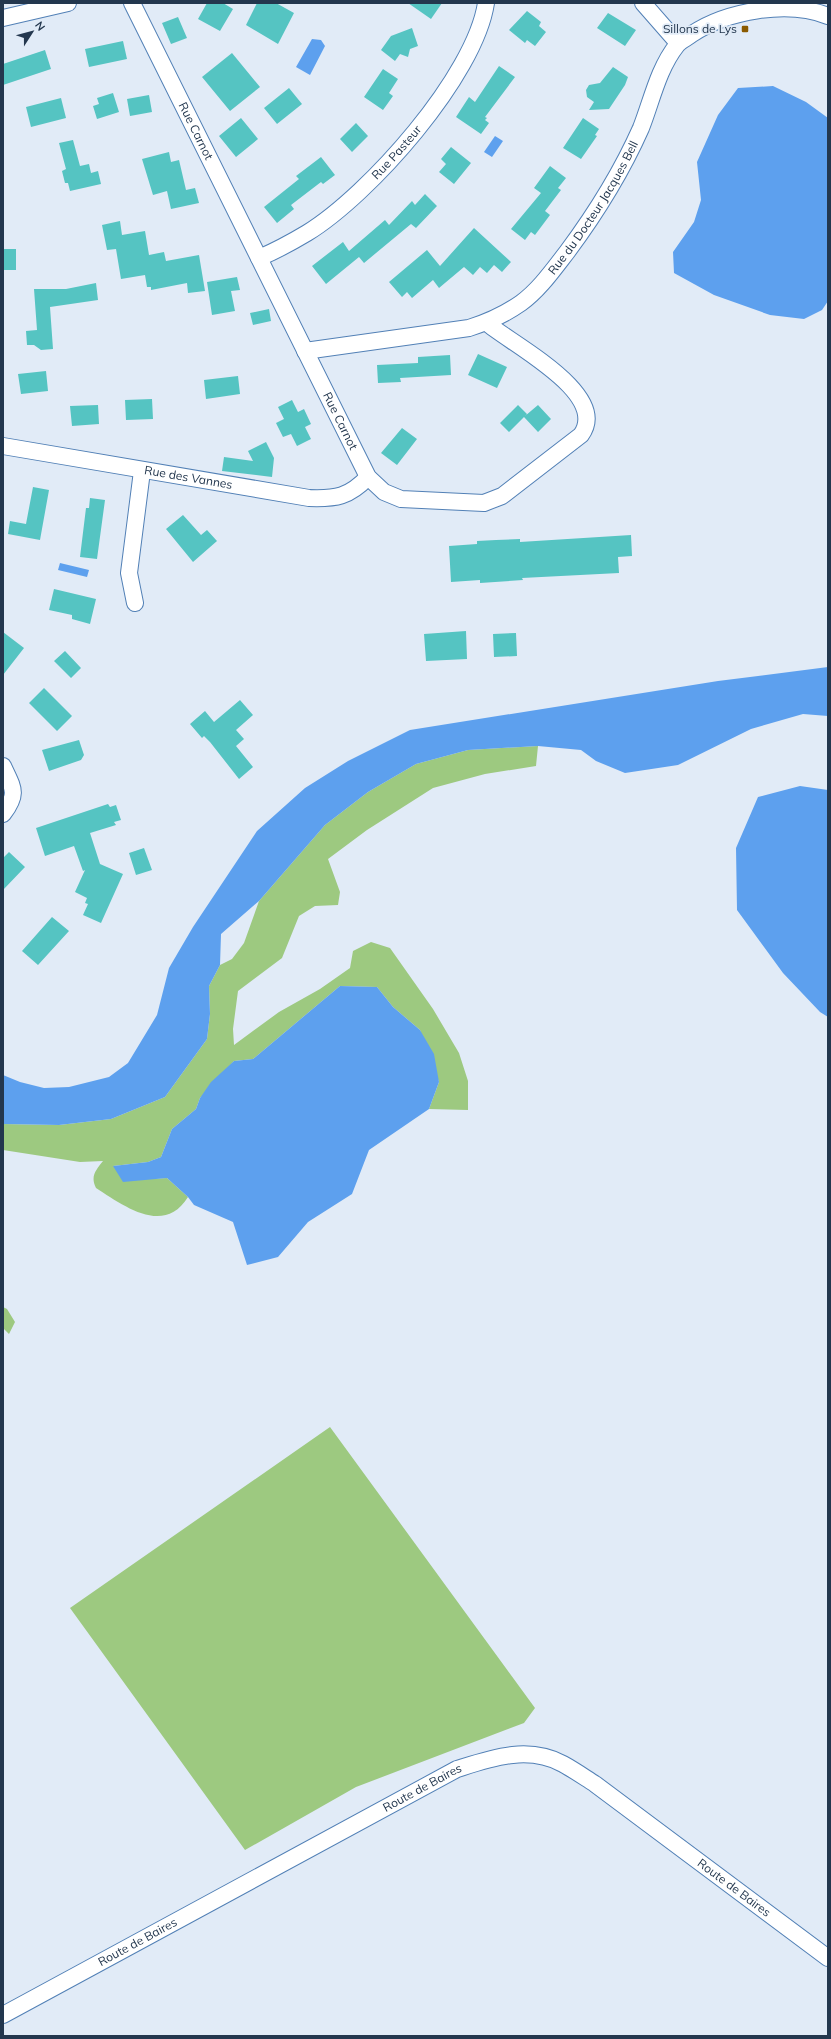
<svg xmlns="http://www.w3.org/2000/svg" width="831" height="2039" font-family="Mulish,sans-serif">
<rect width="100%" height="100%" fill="#e1ebf7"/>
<!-- green -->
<path fill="#9dc980" d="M538,746L536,766L485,774L433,788L367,830L328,859L340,892L338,905L315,906L299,916L282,958L238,991L233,1029L234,1045L279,1012L320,989L350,968L353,951L371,942L390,948L433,1009L459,1053L468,1081V1110L429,1109L439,1082L420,1030L393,1007L377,987L340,986L253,1059L234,1061L200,1098L196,1109L172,1129L161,1157L148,1162L113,1166L150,1179L167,1178L188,1197C164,1236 124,1206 96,1188C90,1176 96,1170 103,1161L80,1162L3,1150V1124L59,1125L111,1119L165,1097L207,1039L210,1014L209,986L220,965L232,959L244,943L259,901L325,825L368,792L416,764L468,750Z
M3,1307L7,1309L15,1322L9,1334L3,1328Z
M330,1427L535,1708L524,1723L356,1787L245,1850L70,1608Z"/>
<!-- water -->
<path fill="#5da0ee" d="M312,39L321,40L325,46L310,75L296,67Z
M773,86L806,102L828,118V301L822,310L804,319L770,315L714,295L674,273L673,252L694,222L701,200L697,162L718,115L738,88Z
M495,136L503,141L492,157L484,152Z
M60,563L89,570L87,577L58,570Z
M828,667V716L803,714L751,729L678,765L625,773L596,761L581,750L538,746L468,750L416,764L368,792L325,825L259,901L221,934L220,965L209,986L210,1014L207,1039L165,1097L111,1119L59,1125L3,1124V1075L20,1082L44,1088L69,1087L109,1077L128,1063L157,1015L169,968L193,927L257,831L305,788L348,761L410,730L718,681Z
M800,786L828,790V1017L820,1012L783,973L737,910L736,848L758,797Z
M340,986L377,987L393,1007L420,1030L434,1054L439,1082L429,1109L369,1150L352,1194L308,1222L278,1257L247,1265L233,1222L194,1205L188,1197L167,1178L123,1182L113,1166L148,1162L161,1157L172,1129L196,1109L200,1098L211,1082L234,1061L253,1059Z"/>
<!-- building -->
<path fill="#55c4c2" d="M207,3H223L233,9L220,31L198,19Z
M257,3H276L294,13L278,44L246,25Z
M408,3H442L431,19Z
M527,11L541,22L539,26L546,32L535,46L527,40L525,43L509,30Z
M608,13L636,30L625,46L597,28Z
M178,17L187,38L171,44L162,23Z
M412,28L418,46L410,49L408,57L400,54L395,61L381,50L391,36Z
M123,41L127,59L89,67L85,49Z
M45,50L51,69L3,85V64Z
M232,53L260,87L230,111L202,77Z
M499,66L515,77L485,117L487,118L485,120L489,123L481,134L456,117L469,97L475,102Z
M613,67L628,77L625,85L609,109L589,110L594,102L587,97L586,90L589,85L600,83Z
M383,69L398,79L389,93L393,96L383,110L364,97Z
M289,88L302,104L277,124L264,108Z
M113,93L119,112L97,119L93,106L99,104L97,98Z
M149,95L152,112L130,116L127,99Z
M61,98L66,118L31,127L26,107Z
M241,118L258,139L236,157L219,136Z
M583,118L599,129L595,135L597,136L581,159L563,148Z
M356,123L368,136L352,152L340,139Z
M73,140L80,166L89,164L91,173L98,171L101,184L70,191L68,183H65L62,171L66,169L59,143Z
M451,147L471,163L454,184L439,172L446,164L441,159Z
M169,152L171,162L179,160L186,190L195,188L199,203L171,209L167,191L153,195L142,159Z
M321,157L335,175L323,184L321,182L291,205L294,209L277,223L264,207L299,179L296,176Z
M550,166L566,178L558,188L561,190L545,211L550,215L535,235L531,232L525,240L511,229L541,193L534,188Z
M425,194L437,206L416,228L411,224L364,263L359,257L326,284L312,266L343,242L349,251L385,220L389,225L412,201L415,205Z
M120,221L122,235L145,231L149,255L164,252L166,261L199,255L205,291L188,293L187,283L151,290V287H147L145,275L121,279L116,249L107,250L102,225Z
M474,228L511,262L502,272L494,265L487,273L480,267L473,275L464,267L439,288L433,280L412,298L407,292L402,297L389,282L427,250L440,266Z
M4,249H16V270H3Z
M237,277L240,290L231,291L235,311L212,315L207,282Z
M96,283L98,300L50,307L53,349L41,350L34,345H27L26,331L37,330L34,289H66Z
M269,309L271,321L253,325L250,313Z
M478,354L507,367L497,388L468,375Z
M450,355L451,375L400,378L401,382L378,383L377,365L418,363V357Z
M46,371L48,391L21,394L18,374Z
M238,376L240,394L206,399L204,380Z
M152,399L153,419L126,420L125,400Z
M292,400L298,412L304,409L311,424L305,427L311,439L297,446L291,434L283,437L276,423L284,419L278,407Z
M98,405L99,424L72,426L70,406Z
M518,405L527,414L525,416L538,405L551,419L538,432L524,417L509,432L500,423Z
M402,428L417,439L397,465L381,453Z
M266,442L274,458L272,477L222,471L224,457L253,461L248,451Z
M33,487L49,490L40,540L8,534L10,521L26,524Z
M90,498L105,500L97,559L80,557L86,508H89Z
M183,515L201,535L207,530L217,541L193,562L166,529Z
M631,535L632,556L618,557L619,573L522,578L523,580L480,583V580L451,582L449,546L477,544V541L496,540L520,539V542Z
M54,589L96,599L90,624L72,619V615L49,610Z
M466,631L467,659L426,661L424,634Z
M3,632L24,648L3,675Z
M516,633L517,656L494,657L493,634Z
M65,651L81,668L71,678L54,661Z
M44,688L72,716L57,731L29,703Z
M240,700L253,715L236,730L244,739L236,746L253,767L239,779L210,742L204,736L202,738L190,724L205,711L214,722Z
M79,740L84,755L81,760L49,771L42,750Z
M108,804L110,807L116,805L121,820L114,822L116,825L90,833L100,864L123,874L101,923L83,915L88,904L85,903L87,898L75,892L85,870L83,871L74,846L45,856L36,828Z
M144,848L152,870L136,875L129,853Z
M9,852L25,867L3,890V858Z
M52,917L69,931L38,965L22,951Z"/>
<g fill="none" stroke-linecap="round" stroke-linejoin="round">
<defs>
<g id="minor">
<path id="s1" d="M132,3L368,477L384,492L401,499L484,503L502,496L581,435C611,394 511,344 487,323"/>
<path d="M643,3L678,43"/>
<path d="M3,18L68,3"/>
<path id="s2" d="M259,258C275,251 292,242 307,233C369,195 475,76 486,3"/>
<path id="s3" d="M305,351L469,328C488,322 504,315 521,303C539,290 553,270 567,252C596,213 621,173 641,128C652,100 658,69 677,45C680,41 687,38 692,34C727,11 787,0 828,16"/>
<path id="s4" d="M3,446L309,498C336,499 349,497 368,477"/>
<path d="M135,603L129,573L142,471"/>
<path d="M3,766C13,788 19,793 3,814"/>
<path id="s5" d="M3,2015L457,1769C492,1758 528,1745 563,1764C574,1770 584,1777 595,1784L828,1958"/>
</g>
</defs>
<!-- minor casing -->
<use href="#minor" stroke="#5280b6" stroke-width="18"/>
<!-- minor -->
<use href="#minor" stroke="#fff" stroke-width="16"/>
</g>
<!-- markers -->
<rect fill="#8a5a00" stroke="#e1ebf7" stroke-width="1.5" x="741" y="25" width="8" height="8" rx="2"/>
<g text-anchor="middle" stroke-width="3.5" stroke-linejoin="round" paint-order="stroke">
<!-- poi labels -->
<g font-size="12" fill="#23374e" stroke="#e1ebf7" text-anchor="end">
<text x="737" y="33">Sillons de Lys</text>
</g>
<!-- street labels -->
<g font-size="12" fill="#23374e" stroke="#e1ebf7">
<text dy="4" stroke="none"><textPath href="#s1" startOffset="143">Rue Carnot</textPath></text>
<text dy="4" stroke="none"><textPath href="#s2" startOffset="175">Rue Pasteur</textPath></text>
<text dy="4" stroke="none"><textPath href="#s3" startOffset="344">Rue du Docteur Jacques Bell</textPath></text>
<text dy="4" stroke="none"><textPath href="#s1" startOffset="467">Rue Carnot</textPath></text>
<text dy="4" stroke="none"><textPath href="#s4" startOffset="188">Rue des Vannes</textPath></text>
<text dy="4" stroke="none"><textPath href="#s5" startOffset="477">Route de Baires</textPath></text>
<text dy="4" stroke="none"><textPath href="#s5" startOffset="837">Route de Baires</textPath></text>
<text dy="4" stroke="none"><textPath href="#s5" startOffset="153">Route de Baires</textPath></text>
</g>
</g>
<!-- border -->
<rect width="831" height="2039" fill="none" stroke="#23374e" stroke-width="8"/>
<!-- north arrow -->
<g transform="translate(32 32) rotate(54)" stroke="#e1ebf7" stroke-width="3" paint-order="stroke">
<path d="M0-3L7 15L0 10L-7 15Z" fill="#23374e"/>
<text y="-6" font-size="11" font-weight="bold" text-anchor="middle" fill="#23374e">N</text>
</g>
</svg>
